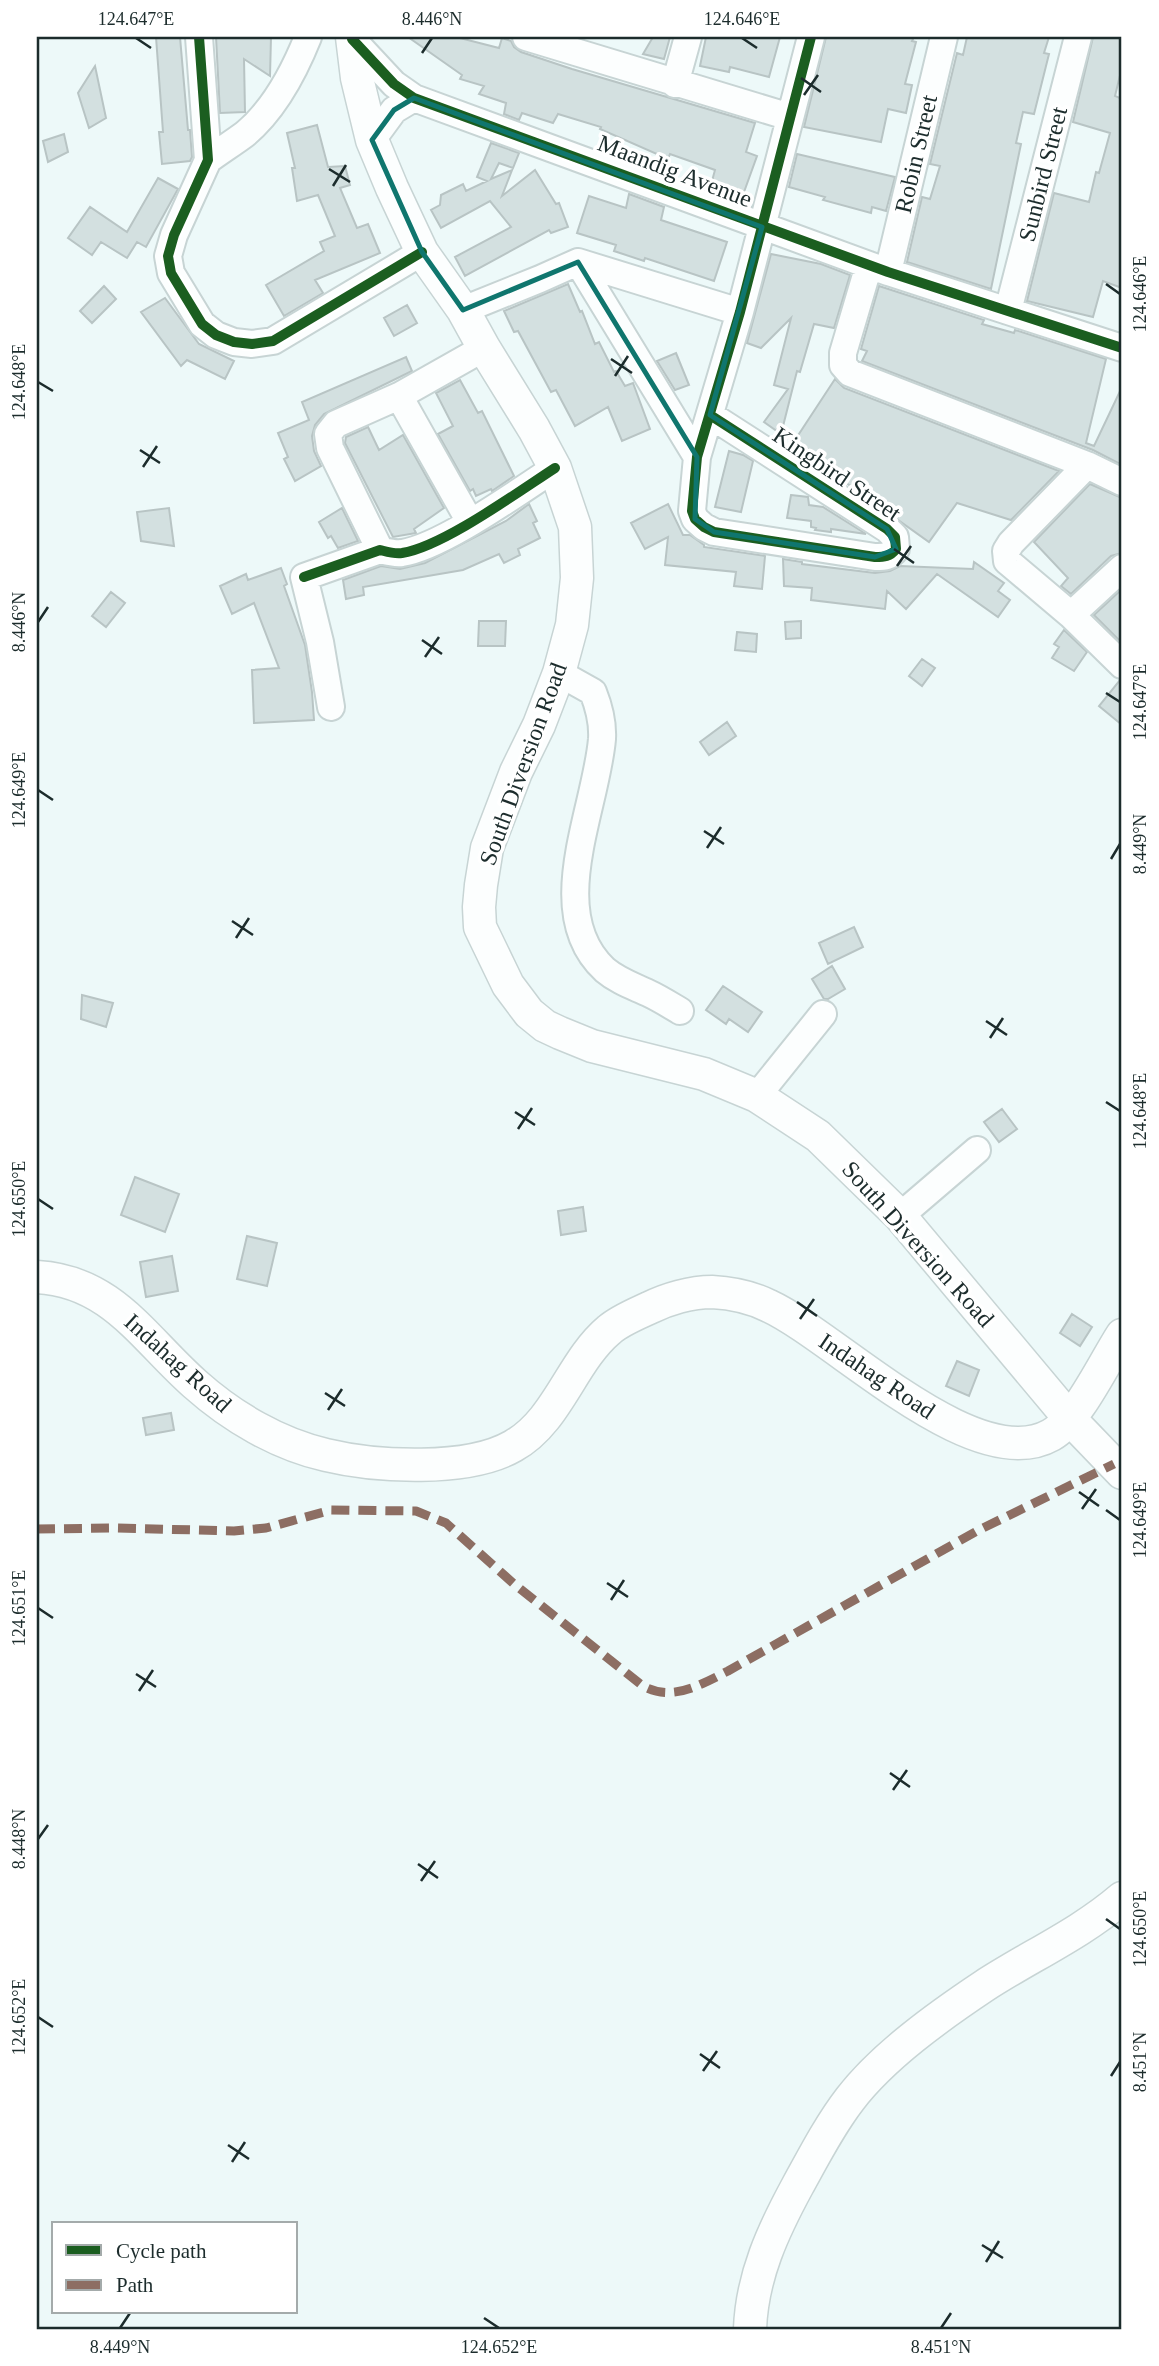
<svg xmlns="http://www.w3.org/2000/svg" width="1159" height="2366" font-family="'Times New Roman',serif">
<rect width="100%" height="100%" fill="#edf9f9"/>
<!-- building -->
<path fill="#d3e0e0" stroke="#b8c4c4" stroke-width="2" d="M156,37H180L188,130H190L192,157L190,161L162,164L159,132H163Z
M216,37H271L270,76L244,59L245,112L220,113Z
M408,37H456L499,48L502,38L511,41L514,47L521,52L572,69L755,123L746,152L757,156L744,192L712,181L715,170L670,154L668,159L600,129L601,127L558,114L553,123L522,113L519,120L504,114L506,103L479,94L484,86L460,79L462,75Z
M653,37H670L664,59L643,54Z
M706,37H780L769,77L730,67L729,72L700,66Z
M826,37H914L912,41L916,42L905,84L912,85L906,113L888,109L881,142L804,127Z
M967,37H1049L1044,53L1049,54L1034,114L1023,112L1016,143L1021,144L991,289L907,262L922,197L930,199L940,166L930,164L957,53L963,55Z
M1093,37H1122V67L1115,96L1122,99V288L1103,281L1093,317L1027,301L1054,193L1089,202L1096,172L1099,173L1110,133L1073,122Z
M95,66L106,118L89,128L78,93Z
M317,125L328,167L345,166L350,185L340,188L357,228L368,224L380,253L315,280L323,293L284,316L266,285L324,251L320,242L335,236L318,195L297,201L292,168H295L287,133Z
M64,134L68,152L48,162L43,141Z
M491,143L519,153L513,168L499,163L491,179L512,170L502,196L535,170L556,204L559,203L568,227L551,233L549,230L465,276L455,257L511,227L490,201L441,228L431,210L440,205L441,195L463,184L466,191L487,181L477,177Z
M797,154L895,177L886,211L872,207L871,213L823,200L825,197L789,187Z
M158,178L178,189L146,247L137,242L127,258L101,242L92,255L68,238L90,207L127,232Z
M629,194L664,207L661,220L727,242L714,281L645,258L644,261L614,251L616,245L577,233L589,196L626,208Z
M771,254L821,264L850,275L834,328L814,324L800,372L797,371L781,434L764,422L788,389L774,385L791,318L761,348L747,343Z
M568,284L580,312L582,311L595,344L599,342L614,372L616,371L625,386L633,383L650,429L622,441L608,407L575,426L556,390L551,392L518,331L514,332L504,311Z
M104,286L116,299L92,323L80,311Z
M879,286L984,320L982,324L1014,333L1015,330L1106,359L1086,443L1094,446L1122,387V465L1093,450L862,361L867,351L861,349Z
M165,298L199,344L234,361L225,379L187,360L181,366L141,312Z
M407,305L417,323L394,336L384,318Z
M676,353L689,385L675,390L657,361Z
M406,357L412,371L324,414L315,425L312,436L314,451L321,466L295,481L284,459L288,457L278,433L309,420L302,402Z
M835,379L844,388L1059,471L1011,520L957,503L929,542L828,470L831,465L795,440Z
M460,380L478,413L482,411L514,476L492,491L491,489L476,496L473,489L470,491L438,434L453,426L436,393Z
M368,427L379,450L403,435L444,508L414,529L416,533L393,537L345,443L346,437Z
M729,451L743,455L753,461L741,512L715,507Z
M1090,484L1122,498V553L1111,556L1071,594L1061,586L1068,578L1034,542Z
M791,495L808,497L809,505L823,507L866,534L831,529V532L815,530L816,528L811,527V521L787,518Z
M529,504L537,521L533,523L540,538L518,549L520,555L504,563L499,554L463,570L363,587L364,595L346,599L343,580L381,566L400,569L425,563L506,521Z
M668,504L683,535H690L704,545V547L765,556L762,589L734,586L736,572L665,565L668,537L645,549L631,523Z
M169,508L174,546L141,541L137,512Z
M342,508L358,541L338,548L331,536L328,538L319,522Z
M783,559L802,562V564L875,573L890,571L900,566L973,569L974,562L1004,583L998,591L1010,600L998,617L937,574L906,609L887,591L885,609L811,600L812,588L784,586Z
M281,568L287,584L284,586L305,645L312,692L314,720L254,723L252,670L279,668L254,603L232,614L220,586L246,574L248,580Z
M1122,589V643L1094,615Z
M111,592L125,603L106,627L92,616Z
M479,621H506L505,646H478Z
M801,621V638L786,639L785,622Z
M1064,630L1087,652L1074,671L1052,658L1059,647L1054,644Z
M737,632L757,634L756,652L735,650Z
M922,659L935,668L922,686L909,676Z
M1120,680H1122V725L1099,706Z
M727,722L736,736L709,755L700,742Z
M854,927L863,947L828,964L819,943Z
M832,966L845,989L828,999H824L812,979Z
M723,986L762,1012L748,1032L729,1019L726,1024L706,1010Z
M82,995L113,1003L106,1027L81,1019Z
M1002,1109L1017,1129L999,1142L984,1122Z
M135,1177L179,1194L165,1232L121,1215Z
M583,1207L586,1231L561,1235L558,1211Z
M247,1236L277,1243L267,1286L237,1279Z
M172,1256L178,1291L146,1297L140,1262Z
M1072,1314L1092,1327L1080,1346L1060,1333Z
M957,1361L979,1370L969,1396L946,1386Z
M171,1413L174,1430L146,1435L143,1418Z"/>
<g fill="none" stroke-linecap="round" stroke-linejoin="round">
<defs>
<path id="minor" d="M199,37L208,160L174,235L168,256L171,273L202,324L216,335L234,342L252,344L273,341L422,252
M526,37L790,117
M352,39L394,84L414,98L888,272L1122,348
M675,84L688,37
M372,140L394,110L414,98
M208,160C220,151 233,143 245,134C275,109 294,72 308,37
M578,262L697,457
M869,265L843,353V365L850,373L1087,465L1122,482
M888,272L944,37
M463,310L540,279L578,262L740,312
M1008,311L1078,37
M399,396L470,522
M710,415L887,529L895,537L896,549C890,557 884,557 875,557L714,532L704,527L695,519L692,511L697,457L740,312L811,37
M380,550L330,448L328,434L336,424L399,396L484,348
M1122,568L1071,615L1122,665
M1071,615L1007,561L1006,551L1011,543L1087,465
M559,673L593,692C599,707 603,722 602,739C596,810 543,913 605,970C618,981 633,986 648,993C659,998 670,1005 680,1011
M331,707L320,642L304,577L380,550C388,552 394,554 402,553C442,547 518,492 555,468
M757,1096L823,1014
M900,1216L977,1150"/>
<path id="major" d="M352,37L357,78L372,140L392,188L422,252L463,310L484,348L534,429L555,468L575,527L577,578L572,625L559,673L539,725L516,772L487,848L481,885L479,907L480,927L508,985L529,1013L545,1026L560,1033L592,1046L704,1074L757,1096L818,1136L900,1216L1070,1419L1122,1473
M37,1277C112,1281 144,1339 195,1384C232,1417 278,1444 326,1455C376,1467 468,1472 513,1446C558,1421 571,1362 609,1330C619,1321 636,1314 649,1308C667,1299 691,1292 712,1292C731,1293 751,1297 769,1306C836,1337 975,1478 1051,1435C1077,1421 1105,1361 1122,1335
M750,2329C752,2276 773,2231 798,2185C814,2156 830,2125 850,2099C883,2056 939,2016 984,1986C1030,1956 1080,1934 1122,1898"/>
</defs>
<!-- minor casing -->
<use href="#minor" stroke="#c7d4d4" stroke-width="30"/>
<!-- major casing -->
<use href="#major" stroke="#c7d4d4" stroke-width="35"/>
<!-- minor -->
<use href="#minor" stroke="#fcfefe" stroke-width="26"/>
<!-- major -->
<use href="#major" stroke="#fcfefe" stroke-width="32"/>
<!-- quiet -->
<path stroke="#8d6e63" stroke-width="9" stroke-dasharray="18 9" stroke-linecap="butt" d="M37,1529L117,1528L234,1531L266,1528L331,1510L416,1511L446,1523L514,1584L643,1686C672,1702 700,1685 728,1671L977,1531L1114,1464"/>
<defs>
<path id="cycleway" d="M199,37L208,160L174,235L168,256L171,273L202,324L216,335L234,342L252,344L273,341L422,252
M352,39L394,84L414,98L888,272L1122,348
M710,415L887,529L895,537L896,549C890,557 884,557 875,557L714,532L704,527L695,519L692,511L697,457L740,312L811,37
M304,577L380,550C388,552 394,554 402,553C442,547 518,492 555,468"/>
</defs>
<!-- cycleway casing -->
<use href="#cycleway" stroke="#fff" stroke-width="15"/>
<!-- cycleway -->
<use href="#cycleway" stroke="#1b5e20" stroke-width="10"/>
</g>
<!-- marked area -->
<path fill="none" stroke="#0f766e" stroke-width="5" stroke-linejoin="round" d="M414,98L762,227L710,415L887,529L896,549L875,557L714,532L695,519L697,457L578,262L463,310L422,252L372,140L394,110Z"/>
<!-- ticks -->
<path fill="none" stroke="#1c2c2c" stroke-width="2.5" d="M136,38L151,48M742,38L757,48M422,53L432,38M801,78L821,92M804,95L818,75M329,169L350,182M333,186L346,165M1106,284L1120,294M611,359L632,373M615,376L628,356M38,382L53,391M140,450L160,463M143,467L157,446M894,549L914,563M897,566L911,546M38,622L48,607M422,640L442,654M425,657L439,637M1106,693L1120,702M38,790L53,800M704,831L724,844M707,848L721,827M1111,859L1120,844M232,921L253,935M236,938L249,918M986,1021L1007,1035M990,1038L1003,1018M1106,1102L1120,1111M515,1112L535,1125M518,1129L532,1108M38,1199L53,1209M797,1302L817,1316M800,1319L814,1299M325,1393L345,1406M328,1410L342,1389M1079,1492L1099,1506M1082,1509L1096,1489M1106,1510L1120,1520M607,1583L628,1597M611,1600L624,1580M38,1608L53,1618M136,1674L156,1687M139,1691L153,1670M890,1773L910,1787M893,1790L907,1770M38,1839L48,1825M418,1864L438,1878M421,1881L435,1861M1106,1919L1120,1929M38,2017L53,2027M700,2054L720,2068M703,2071L717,2051M1111,2076L1120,2062M228,2145L249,2159M232,2162L245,2142M982,2245L1003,2258M986,2262L999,2241M484,2318L499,2328M120,2328L130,2313M941,2328L951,2313"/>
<g text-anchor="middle" stroke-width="7" stroke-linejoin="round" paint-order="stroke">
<!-- street labels -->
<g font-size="24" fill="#1c2c2c" stroke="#fff">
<text transform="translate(916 154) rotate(-77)" y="8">Robin Street</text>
<text transform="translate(675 171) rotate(21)" y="8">Maandig Avenue</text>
<text transform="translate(1043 174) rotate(-76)" y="8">Sunbird Street</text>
<text transform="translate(837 474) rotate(34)" y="8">Kingbird Street</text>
<text transform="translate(523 764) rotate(-70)" y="8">South Diversion Road</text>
<text transform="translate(918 1244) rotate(48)" y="8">South Diversion Road</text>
<text transform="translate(178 1363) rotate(42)" y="8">Indahag Road</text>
<text transform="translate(877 1376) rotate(34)" y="8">Indahag Road</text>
</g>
</g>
<!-- border -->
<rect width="1159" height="2366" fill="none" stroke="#ffffff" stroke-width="77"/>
<!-- legend -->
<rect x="52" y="2222" width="245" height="91" fill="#ffffff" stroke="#a4abab" stroke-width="2"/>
<rect x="66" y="2245" width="35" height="10" fill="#1b5e20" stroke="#a4abab" stroke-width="2"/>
<text x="116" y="2258" font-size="21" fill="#1c2c2c">Cycle path</text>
<rect x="66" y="2280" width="35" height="10" fill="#8d6e63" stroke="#a4abab" stroke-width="2"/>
<text x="116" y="2292" font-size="21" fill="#1c2c2c">Path</text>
<rect x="38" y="38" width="1082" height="2290" fill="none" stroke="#1c2c2c" stroke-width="2.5"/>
<g font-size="18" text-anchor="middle" fill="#1c2c2c">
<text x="136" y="25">124.647°E</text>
<text x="432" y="25">8.446°N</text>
<text x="742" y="25">124.646°E</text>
<text transform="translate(1140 294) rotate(-90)" y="6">124.646°E</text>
<text transform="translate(19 382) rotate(-90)" y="6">124.648°E</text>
<text transform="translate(19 622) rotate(-90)" y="6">8.446°N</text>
<text transform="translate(1140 702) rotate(-90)" y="6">124.647°E</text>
<text transform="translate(19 790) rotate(-90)" y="6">124.649°E</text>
<text transform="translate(1140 844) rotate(-90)" y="6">8.449°N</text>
<text transform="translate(1140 1111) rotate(-90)" y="6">124.648°E</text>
<text transform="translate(19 1199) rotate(-90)" y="6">124.650°E</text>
<text transform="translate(1140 1520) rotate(-90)" y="6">124.649°E</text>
<text transform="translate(19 1608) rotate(-90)" y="6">124.651°E</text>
<text transform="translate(19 1839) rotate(-90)" y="6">8.448°N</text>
<text transform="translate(1140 1929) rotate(-90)" y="6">124.650°E</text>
<text transform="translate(19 2017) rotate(-90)" y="6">124.652°E</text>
<text transform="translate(1140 2062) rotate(-90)" y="6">8.451°N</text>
<text x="120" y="2353">8.449°N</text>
<text x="499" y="2353">124.652°E</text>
<text x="941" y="2353">8.451°N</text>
</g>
</svg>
